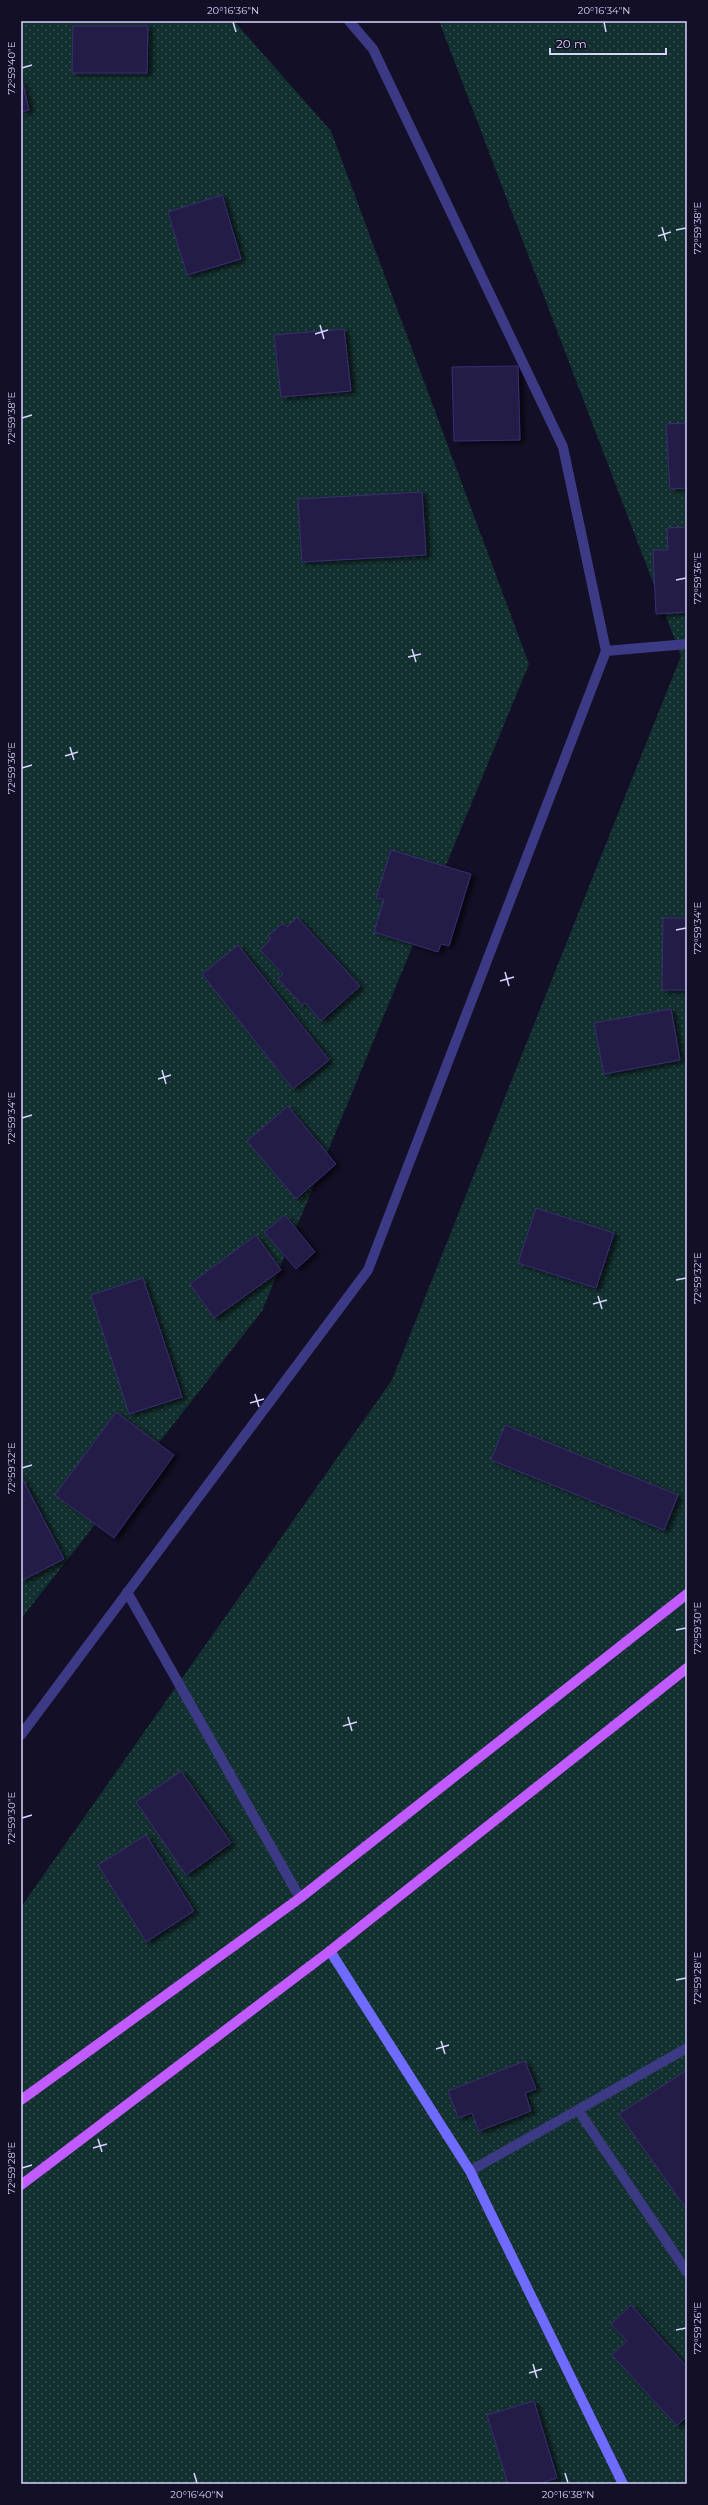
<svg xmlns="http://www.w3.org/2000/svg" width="708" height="2505" font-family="Montserrat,sans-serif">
<defs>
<pattern id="grass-dots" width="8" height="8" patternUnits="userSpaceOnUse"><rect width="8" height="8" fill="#12302f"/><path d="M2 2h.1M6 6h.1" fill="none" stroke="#344d4e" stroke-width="1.8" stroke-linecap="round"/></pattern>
<filter id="shadow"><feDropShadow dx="4.5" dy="2.5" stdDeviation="2" flood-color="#0009"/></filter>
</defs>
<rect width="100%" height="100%" fill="#130f26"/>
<!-- grass -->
<path fill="url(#grass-dots)" d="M21,21H234L331,131L529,664L262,1311L21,1619Z
M439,21H687V2484H21V1907L392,1380L681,656Z"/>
<!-- building -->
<path fill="#241b47" stroke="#3b2d73" filter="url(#shadow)" d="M73,26H148L147,73H72Z
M21,77L29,110L21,112Z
M222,195L241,259L187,275L168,212Z
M344,329L351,391L281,397L274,335Z
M518,366L520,440L454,441L452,367Z
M687,423V488L670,489L666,424Z
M422,492L426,555L302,562L298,499Z
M687,527V612L656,614L653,550H668L667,528Z
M391,850L471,874L449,946L441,944L438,952L374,932L384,900L376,898Z
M297,917L360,986L321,1021L305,1003L302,1005L278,979L283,974L260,950L271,939L268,936L283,923L287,927Z
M663,918H687V990H662Z
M238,945L329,1060L293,1089L202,974Z
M671,1009L680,1060L604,1074L594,1023Z
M288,1106L336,1164L296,1199L247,1141Z
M536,1208L614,1233L596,1288L518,1263Z
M285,1215L315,1252L296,1269L264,1232Z
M256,1235L281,1270L214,1318L190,1284Z
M143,1278L182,1397L129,1414L91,1295Z
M116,1412L174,1455L114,1538L55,1495Z
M505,1425L678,1495L664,1530L491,1460Z
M21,1476L64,1559L21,1581Z
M181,1771L231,1843L186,1875L136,1802Z
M146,1835L194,1911L146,1942L98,1865Z
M525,2061L536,2089L525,2093L531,2111L479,2131L472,2113L458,2118L448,2091Z
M687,2070V2210L619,2114Z
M631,2305L687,2367V2416L677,2426L612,2355L627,2341L611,2324Z
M534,2401L557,2478L538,2484H508L487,2415Z"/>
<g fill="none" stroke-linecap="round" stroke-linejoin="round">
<!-- street -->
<path stroke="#3d3a85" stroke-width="10" d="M606,651L687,644
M127,1592L300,1898
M21,1735L368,1270L606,651L563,447L373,49L349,21
M578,2110L687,2272
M470,2171L687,2048"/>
<!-- secondary -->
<path stroke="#6f6bff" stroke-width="10" d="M330,1951L470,2171L623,2484"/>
<!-- primary -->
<path stroke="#c25bff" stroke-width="10" d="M21,2100L300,1898L687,1594
M21,2185L330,1951L687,1668"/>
</g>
<!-- ticks -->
<path fill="none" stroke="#d9d4ff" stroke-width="1.5" d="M233,22L236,32M604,22L606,32M22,68L32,65M662,227L666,241M676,230L686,228M658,236L671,232M320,325L324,339M315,334L328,330M22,418L32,415M676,580L686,578M412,649L416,662M408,657L421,654M70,747L74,760M65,756L78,752M22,768L32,765M676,930L686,928M505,972L509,986M500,981L514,977M162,1070L166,1084M158,1079L171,1075M22,1118L32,1115M676,1280L686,1278M598,1296L602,1309M593,1304L607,1300M255,1394L259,1407M250,1403L264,1399M22,1468L32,1465M676,1630L686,1628M348,1717L352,1731M343,1726L357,1722M22,1818L32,1815M676,1980L686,1978M441,2041L445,2054M436,2049L449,2045M98,2139L102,2152M93,2148L107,2144M22,2168L32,2165M676,2330L686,2328M533,2364L537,2378M529,2373L542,2369M194,2473L197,2483M565,2473L568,2483"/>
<!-- border -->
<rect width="708" height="2505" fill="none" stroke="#130f26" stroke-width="44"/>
<!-- scale -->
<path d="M550 48v6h116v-6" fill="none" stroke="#d9d4ff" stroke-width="2"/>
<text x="556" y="48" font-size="12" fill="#d9d4ff" stroke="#130f26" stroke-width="3" paint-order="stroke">20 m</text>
<rect x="22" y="22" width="664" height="2461" fill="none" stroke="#d9d4ff" stroke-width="1.5"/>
<g font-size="10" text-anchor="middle" fill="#d9d4ff">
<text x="233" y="14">20°16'36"N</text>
<text x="604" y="14">20°16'34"N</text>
<text transform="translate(11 68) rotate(-90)" y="4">72°59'40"E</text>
<text transform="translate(697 228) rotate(-90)" y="4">72°59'38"E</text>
<text transform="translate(11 418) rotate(-90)" y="4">72°59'38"E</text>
<text transform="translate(697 578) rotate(-90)" y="4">72°59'36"E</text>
<text transform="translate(11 768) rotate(-90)" y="4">72°59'36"E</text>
<text transform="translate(697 928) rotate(-90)" y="4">72°59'34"E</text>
<text transform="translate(11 1118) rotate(-90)" y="4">72°59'34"E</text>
<text transform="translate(697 1278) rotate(-90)" y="4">72°59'32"E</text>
<text transform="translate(11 1468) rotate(-90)" y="4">72°59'32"E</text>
<text transform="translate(697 1628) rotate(-90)" y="4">72°59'30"E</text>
<text transform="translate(11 1818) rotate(-90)" y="4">72°59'30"E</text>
<text transform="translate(697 1978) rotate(-90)" y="4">72°59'28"E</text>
<text transform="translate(11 2168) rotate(-90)" y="4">72°59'28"E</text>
<text transform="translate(697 2328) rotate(-90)" y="4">72°59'26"E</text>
<text x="197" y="2498">20°16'40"N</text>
<text x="568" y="2498">20°16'38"N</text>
</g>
</svg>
